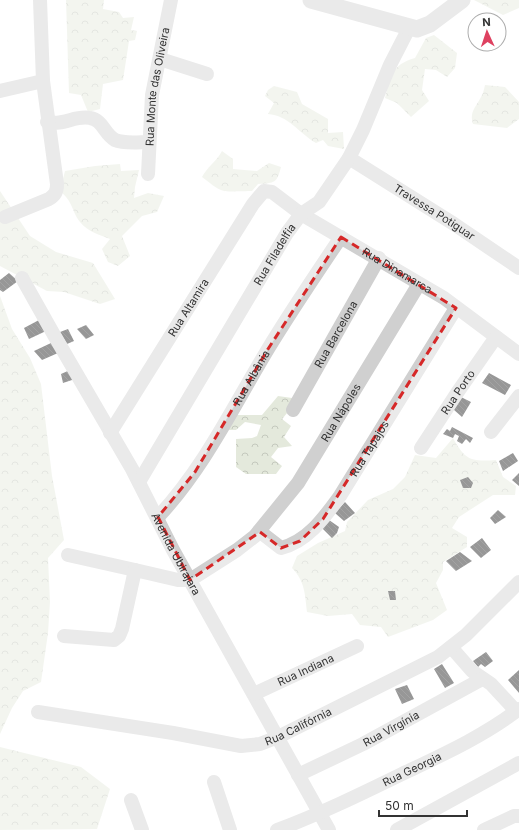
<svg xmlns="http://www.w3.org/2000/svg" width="519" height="830" font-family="Inter,sans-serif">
<defs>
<pattern id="forest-crowns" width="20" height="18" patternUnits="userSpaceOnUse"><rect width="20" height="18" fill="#e4e9dc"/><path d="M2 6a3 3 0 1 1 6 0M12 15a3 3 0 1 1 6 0" fill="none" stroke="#c4c8bd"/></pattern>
<pattern id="building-back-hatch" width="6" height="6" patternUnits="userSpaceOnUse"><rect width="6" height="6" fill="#1a1a1a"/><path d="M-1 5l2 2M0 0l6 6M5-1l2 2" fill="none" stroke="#333"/></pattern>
</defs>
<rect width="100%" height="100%" fill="#fff"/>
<!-- forest -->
<path fill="url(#forest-crowns)" d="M66,0H104L103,9L119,12L123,18L134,17L131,30L137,31L135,40L129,41L123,80L103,84L100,109L88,112L81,95L69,93Z
M474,0H519V8L503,15Z
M434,35L457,53L455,68L447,77L436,70L425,69L422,90L429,101L411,117L397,103L385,98C391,76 391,65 415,58L426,38Z
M485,85L505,87L519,102V119L507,128L473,124C469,112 476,107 481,97C483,94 484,89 485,85Z
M274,86L297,92L302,104L328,119V133L343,132L344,149L328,146L323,140L316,143C300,134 288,115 268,114L274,103L265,96L268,90Z
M222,151L233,159V169L257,171L269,163L281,167C277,183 275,183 258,184L252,191C246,191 227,192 224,191C216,189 209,182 202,177C207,167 217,161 222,151Z
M120,164L121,171L139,170L135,187L134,198L148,193L164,196L157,212L142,216L122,236L130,256L118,266L108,262L102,249L110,239C100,235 88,232 80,222C71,210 74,203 60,191L65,171L95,166Z
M0,191L30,236L56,252L93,263L115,299L100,304L64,292L47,291L0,266Z
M0,296L12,329L30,358L41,384L52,476L64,540L48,558L50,602L48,633L41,682L23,691L12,708L0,734Z
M278,396L299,399L282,419L291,426L284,437L292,446L278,448L271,457L282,466L276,474H246L236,467V439L252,438L257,436L261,425L245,422L236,430H228L235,415H262Z
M453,438C465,460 471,462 496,460L503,477L516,486L515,495H493L459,517L452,528L467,537V547L443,562V570L436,583L447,610L433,620L388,637L381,627L360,625L352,614L328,616L307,612C305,595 305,581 292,568L297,556L318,543L345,531L347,522L368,500L393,489L405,477L415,455L436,458Z
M0,747L81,767L110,789L97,829L0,830Z"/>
<!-- building -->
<path fill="url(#building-back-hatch)" d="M9,273L18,281L3,292L0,290V280Z
M39,320L46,331L29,339L24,328Z
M86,325L94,335L86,339L77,329Z
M68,329L74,341L67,344L60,332Z
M51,343L58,353L42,360L34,351Z
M70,370L75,379L63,383L61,374Z
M489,373L511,385L505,395L482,383Z
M461,397L471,402L462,417L453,409Z
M452,427L473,438L470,443L466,439L462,444L457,441L459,436L455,434L453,438L443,434L447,429L450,431Z
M513,453L518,461L503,471L499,461Z
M519,473V486L512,480Z
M468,477L473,483L471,488H463L460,480Z
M345,502L355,513L344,521L335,513Z
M498,510L506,517L495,524L490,518Z
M329,520L339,527L337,533L332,538L322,528Z
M482,538L491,550L481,558L470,547Z
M460,552L472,561L456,571L446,561Z
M388,591H395L396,600H390Z
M486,652L493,661L485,667L481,664L478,667L473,661Z
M442,664L454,683L445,688L434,669Z
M519,670V693L508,680Z
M407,685L414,699L402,704L395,689Z"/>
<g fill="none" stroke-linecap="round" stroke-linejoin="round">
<!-- minor -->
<g stroke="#d0d0d0" stroke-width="14">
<path d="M160,59L207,74"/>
<path d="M0,91L43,81"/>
<path d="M47,122C63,126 75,115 90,118C103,120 104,134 115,140C124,144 139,142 149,142"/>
<path id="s1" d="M349,158L454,224L519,268"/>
<path id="s2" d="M148,174L152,95L171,0"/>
<path d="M5,217L49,199C55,195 57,192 57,184L43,81L40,0"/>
<path id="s3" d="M22,278L54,335L132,469L173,550L329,830"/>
<path id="s4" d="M293,410L379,258"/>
<path d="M491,432L519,396"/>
<path id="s5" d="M110,433L253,204L264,191L272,192L301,214L444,298L519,354"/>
<path id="s6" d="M421,448L457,393L496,337"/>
<path id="s7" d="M139,482L287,233L301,214L319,202L349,158L363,130L390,65L409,28"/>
<path id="s8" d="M158,517C204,468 233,407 268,349C291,311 316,274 341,237"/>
<path id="s9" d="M259,531L281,548C308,541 324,518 340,496L456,308"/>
<path d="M68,555L135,570"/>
<path id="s10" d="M64,636L114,640L119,636L122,629L135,570L178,580H190L237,550L255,536L298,483L419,284"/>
<path d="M451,647L472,671L491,684L516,711"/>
<path id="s11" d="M254,694L357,646"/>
<path id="s12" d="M38,712L173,733L241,746L260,744L278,737L438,657L466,635L519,582"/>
<path id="s13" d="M298,775L363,744L482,679"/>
<path d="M214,782L230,830"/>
<path d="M131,800L142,830"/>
<path id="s14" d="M277,830C320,814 361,794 402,774C442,755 484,736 519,709"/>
<path d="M397,830L519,763"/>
<path d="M484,830L514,816H519"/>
</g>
<!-- tertiary -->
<path stroke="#d0d0d0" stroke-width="17" d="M311,0L417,29L430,24L462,0"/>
</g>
<!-- marked area -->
<path d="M0 0H519V830H0ZM341,237L456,308L323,519L300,541L281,548L260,532L190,580L158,517L195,472L268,349Z" fill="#fff" fill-opacity=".55" fill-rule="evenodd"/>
<path fill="none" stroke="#d62828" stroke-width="3" stroke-dasharray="8 5" stroke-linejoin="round" d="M341,237L456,308L323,519L300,541L281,548L260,532L190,580L158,517L195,472L268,349Z"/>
<g text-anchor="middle" stroke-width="4" stroke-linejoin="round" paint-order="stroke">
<!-- street labels -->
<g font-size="11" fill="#333" stroke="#fff">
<text dy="4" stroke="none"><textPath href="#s2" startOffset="88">Rua Monte das Oliveira</textPath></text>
<text dy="4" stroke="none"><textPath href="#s1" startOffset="101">Travessa Potiguar</textPath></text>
<text dy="4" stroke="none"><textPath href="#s7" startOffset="265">Rua Filadelfia</textPath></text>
<text dy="4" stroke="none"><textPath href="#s5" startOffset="443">Rua Dinamarca</textPath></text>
<text dy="4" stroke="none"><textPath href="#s5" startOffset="148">Rua Altamira</textPath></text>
<text dy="4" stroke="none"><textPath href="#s4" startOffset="87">Rua Barcelona</textPath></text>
<text dy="4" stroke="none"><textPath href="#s8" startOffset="168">Rua Albânia</textPath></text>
<text dy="4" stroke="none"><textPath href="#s6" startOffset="67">Rua Porto</textPath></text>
<text dy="4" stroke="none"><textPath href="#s10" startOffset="410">Rua Nápoles</textPath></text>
<text dy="4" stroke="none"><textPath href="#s9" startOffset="164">Rua Tapajos</textPath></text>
<text dy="4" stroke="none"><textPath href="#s3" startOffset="316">Avenida Ubirajara</textPath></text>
<text dy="4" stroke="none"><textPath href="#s11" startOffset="57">Rua Indiana</textPath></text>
<text dy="4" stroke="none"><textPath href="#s12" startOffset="267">Rua Califórnia</textPath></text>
<text dy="4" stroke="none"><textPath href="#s13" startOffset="104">Rua Virgínia</textPath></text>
<text dy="4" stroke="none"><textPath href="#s14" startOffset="148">Rua Georgia</textPath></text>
</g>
</g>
<!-- north arrow -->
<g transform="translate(487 32) rotate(357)"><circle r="19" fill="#ffffff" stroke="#adadad"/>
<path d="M0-3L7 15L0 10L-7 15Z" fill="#de4160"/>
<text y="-6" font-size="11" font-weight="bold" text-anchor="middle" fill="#333333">N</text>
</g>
<!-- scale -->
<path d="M379 810v6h88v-6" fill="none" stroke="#333333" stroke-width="2"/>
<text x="385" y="810" font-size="12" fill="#333333" stroke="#ffffff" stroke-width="3" paint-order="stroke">50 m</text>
</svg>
